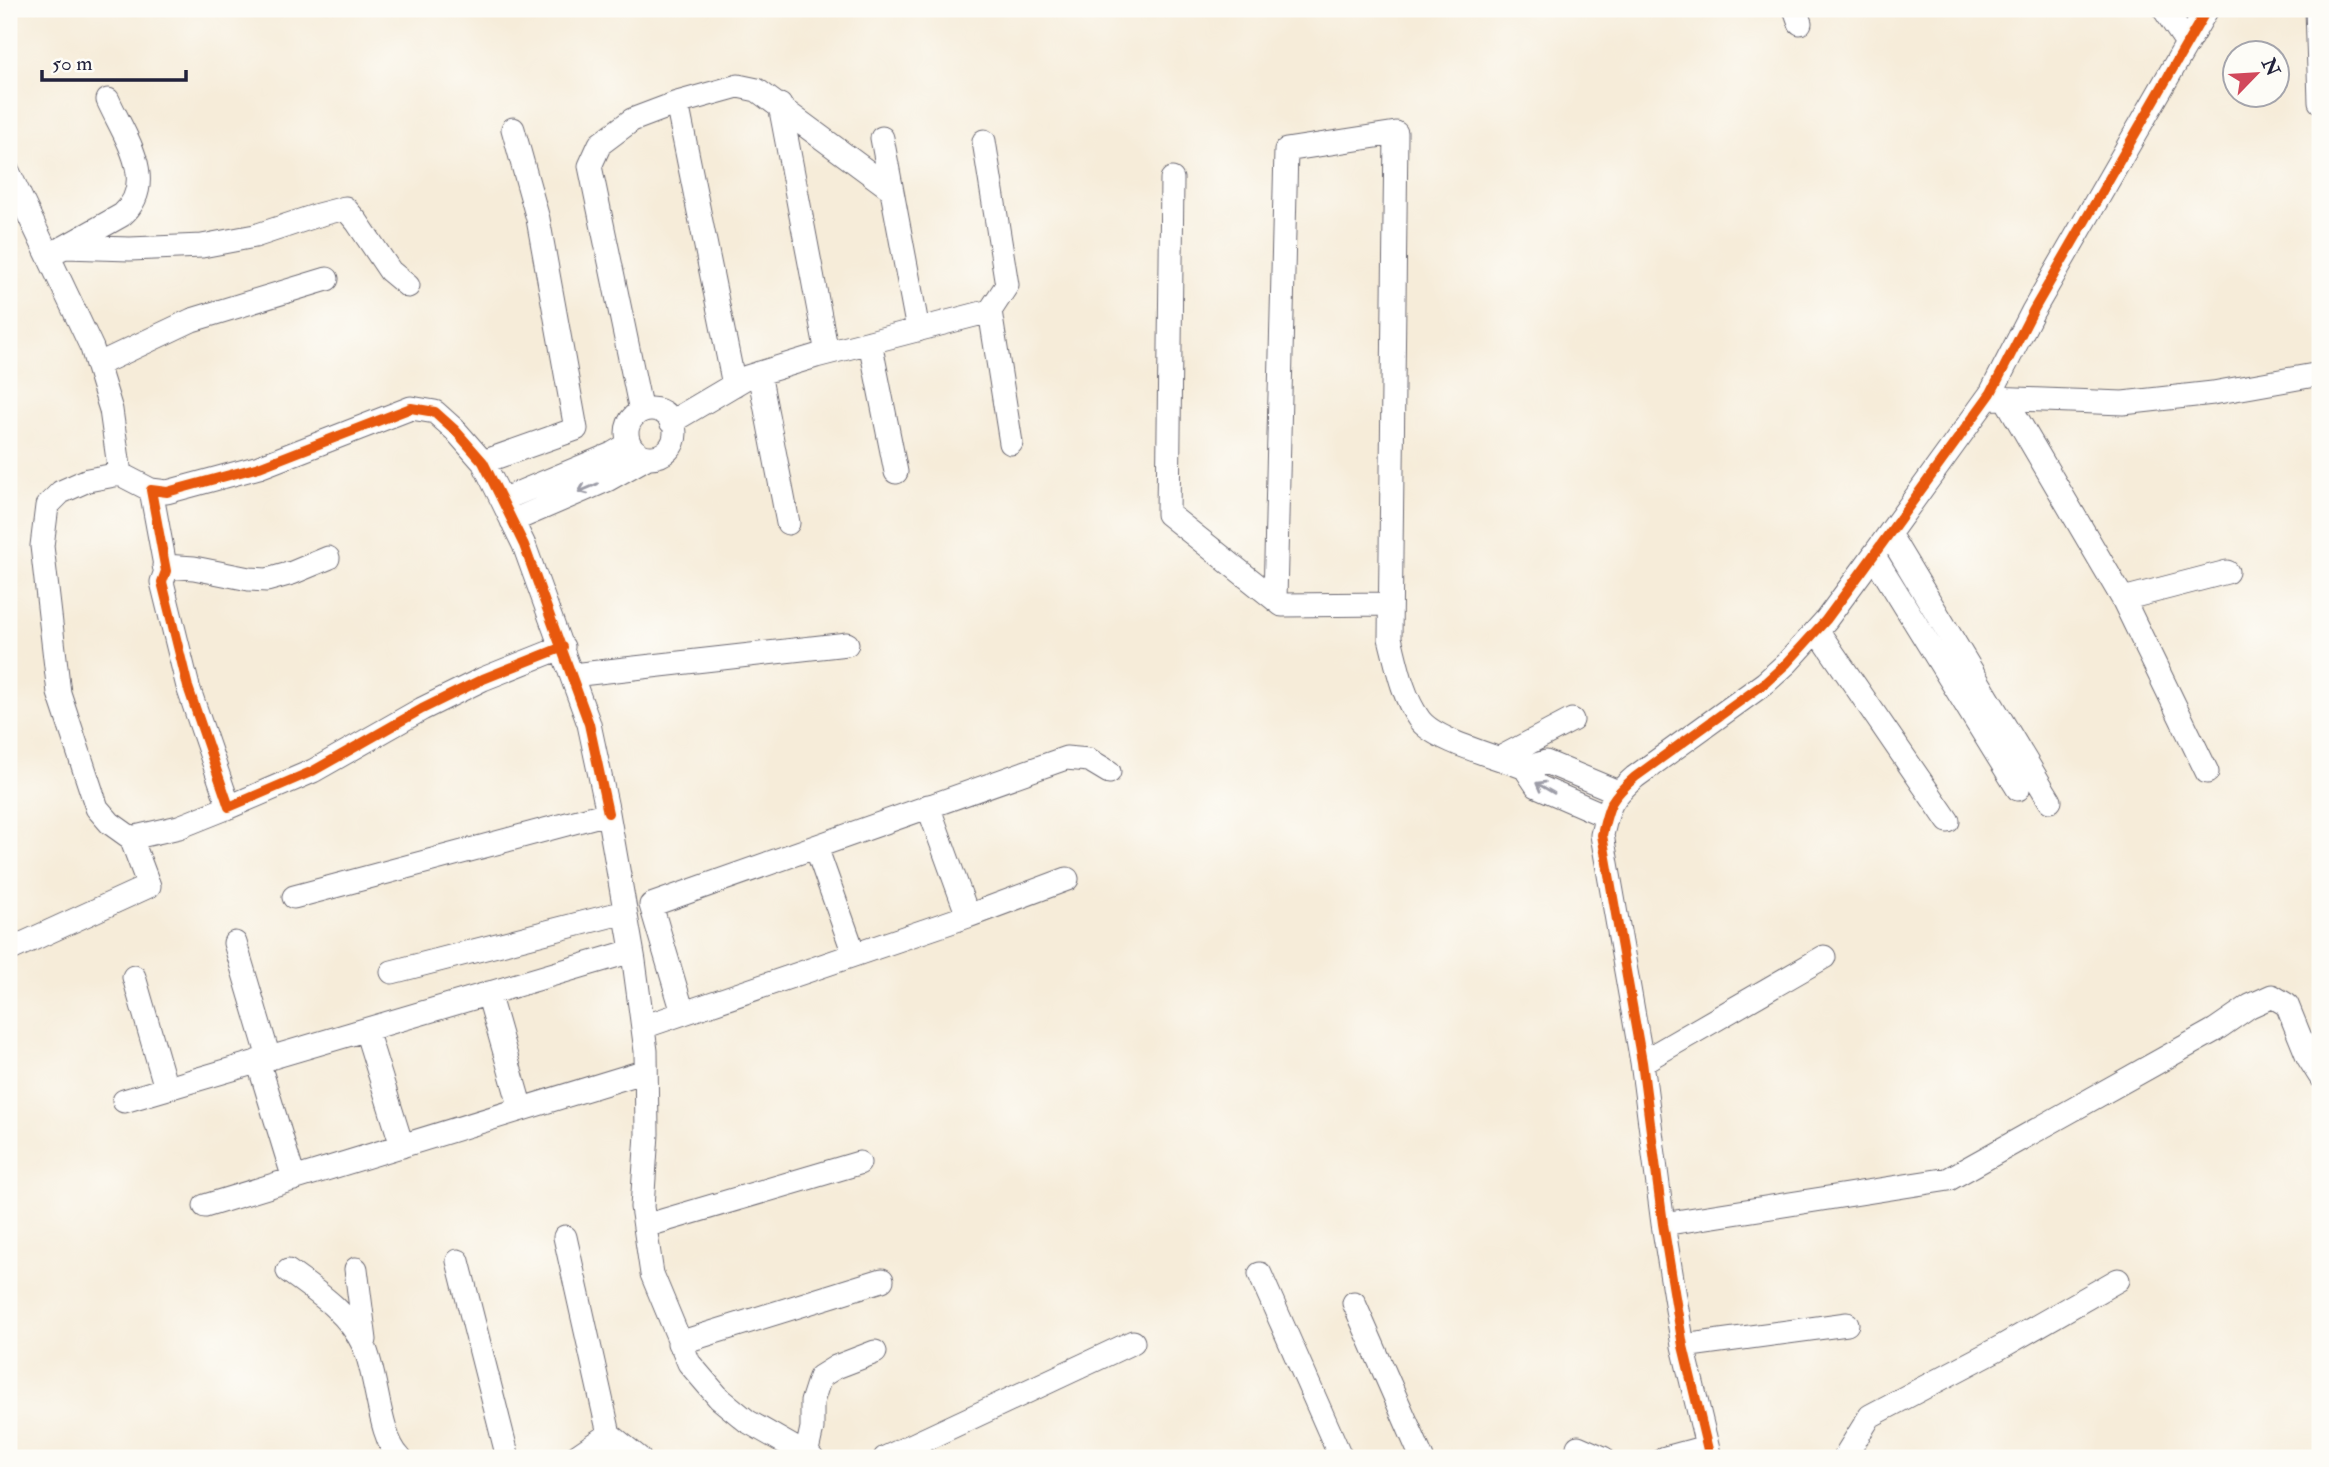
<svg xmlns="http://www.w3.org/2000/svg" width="2329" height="1467" font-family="'IM FELL Double Pica',serif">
<rect width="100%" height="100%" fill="#fdfcf7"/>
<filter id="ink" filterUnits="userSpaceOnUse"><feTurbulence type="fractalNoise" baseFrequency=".0143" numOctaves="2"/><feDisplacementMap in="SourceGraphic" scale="14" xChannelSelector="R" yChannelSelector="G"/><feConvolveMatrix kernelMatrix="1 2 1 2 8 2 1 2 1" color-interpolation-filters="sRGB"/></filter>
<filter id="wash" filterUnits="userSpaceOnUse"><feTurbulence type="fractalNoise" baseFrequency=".00686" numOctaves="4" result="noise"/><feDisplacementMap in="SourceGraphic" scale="28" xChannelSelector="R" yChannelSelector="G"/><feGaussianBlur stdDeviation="1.57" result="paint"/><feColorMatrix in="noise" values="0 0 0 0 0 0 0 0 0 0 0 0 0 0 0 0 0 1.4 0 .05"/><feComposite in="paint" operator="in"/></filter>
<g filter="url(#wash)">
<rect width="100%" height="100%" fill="#f6ecd9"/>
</g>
<g filter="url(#ink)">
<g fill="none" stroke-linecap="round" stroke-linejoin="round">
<defs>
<path id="minor" d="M1795,9L1800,23
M2164,9L2187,43
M2317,9L2320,102
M677,103L734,385
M780,105L827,353
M882,138L918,330
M9,173L92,348L111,410L120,474
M1172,179L1168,514L1282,605L1390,604
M65,247L122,215C159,182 124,136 108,100
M49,254L65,247L130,249L202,246L255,236L318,215L345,208L357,222L390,271L408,286
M990,311L1011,443
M870,342L896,472
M97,365L192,320L327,279
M759,373L788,523
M1993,398L2123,403L2213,393L2320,374
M2005,398L2123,599L2207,772
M627 433a24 24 0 1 1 48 0a24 24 0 1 1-48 0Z
M641,411L590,166L600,144L632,120L677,103L738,86L757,90L891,189
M671,422L747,377L816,356L990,311L1007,285L984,141
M483,462L576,429L538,219L513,129
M502,500L612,454L629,444
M512,521L607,480L648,457
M1889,534L2050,801
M1874,556L2018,789
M164,566L194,568L249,579L267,580L292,573L328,558
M1275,599L1286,150L1396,133L1390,638C1397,665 1402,695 1419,719C1434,741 1499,757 1525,768
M2123,599L2227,572
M1817,630L1948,821
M563,647L483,679L422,709L313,771L229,807L188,687L162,582L166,571L151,490L167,492L259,467L411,408L435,412L455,430L483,462L502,500L524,545L589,724L608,813
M572,675L847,644
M1500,758L1572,720
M928,806L968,916
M1606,816L1537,786L1525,768L1546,762L1618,792
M131,838L179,827L229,807
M816,847L854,954
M294,897L608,813L634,961L646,1051L647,1134L642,1207L652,1274L689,1363L719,1398L747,1421L812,1458
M235,943L269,1058
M9,950L149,886L131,838L110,823L97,808L59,693L42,546L47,506L61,492L88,480L120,474L151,490
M392,972L625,912
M134,977L166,1088
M488,993L521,1109
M683,1013L651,905L1066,758L1089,760L1109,772
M643,1027L968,916L1067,879
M366,1030L402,1146
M258,1061L294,1179
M1642,1062L1824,957
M124,1101L632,951
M205,1206L646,1071
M1663,1224L1949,1179L2215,1030L2250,1006L2272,996L2287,1005L2308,1057L2320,1076
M645,1226L859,1163
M565,1237L609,1434L639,1458
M458,1261L508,1458
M356,1269L365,1340
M288,1271C317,1292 349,1313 364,1346C378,1377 378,1436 400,1458
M1260,1274L1341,1458
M1354,1303L1422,1458
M679,1343L882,1280
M1683,1346L1847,1324
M1578,1447L1603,1458
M806,1455L812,1428V1402L820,1377L836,1367L875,1352
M574,1458L609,1434
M885,1458L1133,1342
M1665,1458L1706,1447
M1710,1458L1683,1346L1663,1224L1642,1062L1602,835C1609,804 1610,799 1635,777L1765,683L1787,663L1826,620L1865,567L1991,393L2033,311L2207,9
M1844,1458L1870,1416L2001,1347L2118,1280"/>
</defs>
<!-- minor casing -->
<use href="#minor" stroke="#6c6972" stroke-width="25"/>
<!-- minor -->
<use href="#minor" stroke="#fff" stroke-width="23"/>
<defs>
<path id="cycleway" d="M563,647L483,679L422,709L313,771L229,807L188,687L162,582L166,571L151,490L167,492L259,467L411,408L435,412L455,430L483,462L502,500L524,545L589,724L608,813
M1710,1458L1683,1346L1663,1224L1642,1062L1602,835C1609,804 1610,799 1635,777L1765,683L1787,663L1826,620L1865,567L1991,393L2033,311L2207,9"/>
</defs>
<!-- cycleway casing -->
<use href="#cycleway" stroke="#fdfcf7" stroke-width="15"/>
<!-- cycleway -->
<use href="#cycleway" stroke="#e8590c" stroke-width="10"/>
</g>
<!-- one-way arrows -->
<defs><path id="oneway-shaft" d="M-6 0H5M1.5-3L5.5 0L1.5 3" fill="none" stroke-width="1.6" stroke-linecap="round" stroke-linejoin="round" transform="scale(1.75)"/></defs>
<g stroke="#9c9ca7">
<use href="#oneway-shaft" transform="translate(588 488) rotate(157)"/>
<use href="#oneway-shaft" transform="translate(1545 788) rotate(-150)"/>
</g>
</g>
<!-- margin -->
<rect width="2329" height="1467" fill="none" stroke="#fdfcf7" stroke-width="35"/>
<!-- north arrow -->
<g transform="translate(2256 74) rotate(65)"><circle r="33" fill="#fdfcf7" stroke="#a5a5ac" stroke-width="2"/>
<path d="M0-5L12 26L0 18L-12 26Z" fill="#d1495b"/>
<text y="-10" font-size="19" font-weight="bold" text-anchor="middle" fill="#22223b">N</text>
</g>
<!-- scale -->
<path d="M42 70v10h144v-10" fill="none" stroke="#22223b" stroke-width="3.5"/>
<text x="52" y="70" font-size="21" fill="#22223b" stroke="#fdfcf7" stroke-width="5" paint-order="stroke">50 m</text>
</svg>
